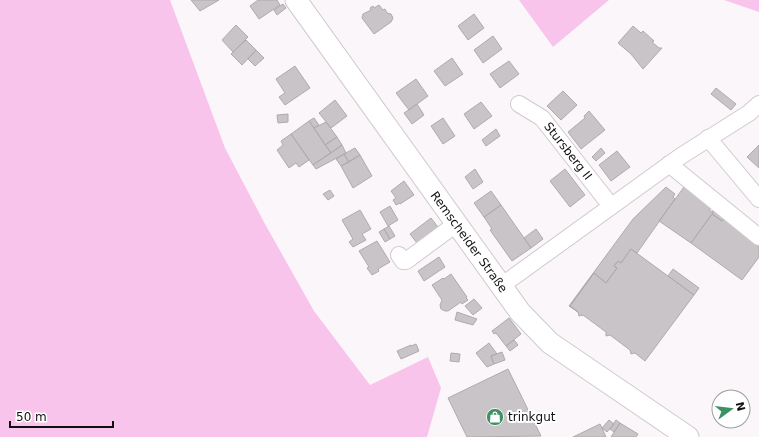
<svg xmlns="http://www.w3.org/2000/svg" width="759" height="437" font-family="'DejaVu Sans',sans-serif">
<rect width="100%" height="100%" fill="#fbf6f9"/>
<!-- green -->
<path fill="#f9c4eb" d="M0,0H170L225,148L265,224L314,311L370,385L428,357L441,388L427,437H0Z
M519,0H609L553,47Z
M724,0H759V12Z"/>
<!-- building -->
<path fill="#c9c4c8" stroke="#afaaae" d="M191,0H219L200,11Z
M258,0H277L280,5L259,19L250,6Z
M283,4L286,8L277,15L274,10Z
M379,5L383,10L385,9L387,13L391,14L393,18L391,22L374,34L362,18L363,14L371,10L370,8L373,6L374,8Z
M474,14L484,28L468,40L458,26Z
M236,25L248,37L233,52L222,40Z
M633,26L641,33L643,31L654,41L652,42L659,48H662L643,69L631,54L618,43Z
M493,36L502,49L483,63L474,50Z
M246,40L256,50L242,65L231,54Z
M256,50L264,58L255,66L248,59Z
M452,58L463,74L445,86L434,71Z
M509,61L519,74L500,88L490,74Z
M295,66L310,88L285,105L279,97L285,93L276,79Z
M416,79L428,96L409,110L396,93Z
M716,88L736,104L731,110L711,94Z
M563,91L577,105L561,120L547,106Z
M335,100L347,116L331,128L319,113Z
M481,102L492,116L474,129L464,114Z
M417,104L424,115L412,124L404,113Z
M589,111L605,130L581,149L568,132L585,118L584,116Z
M288,114V122L278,123L277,115Z
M314,118L319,125L314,128L309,121Z
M443,118L455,136L443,144L431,126Z
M309,121L331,153L313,165L291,134Z
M326,122L337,137L325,145L314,128Z
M496,129L500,136L486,146L482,140Z
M291,134L309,160L299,167L296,163L289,168L277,150L283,145L281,141Z
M337,137L342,145L331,153L325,145Z
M342,145L346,153L316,169L313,165Z
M759,145V168L747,157Z
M355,148L360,155L349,162L344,154Z
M601,148L605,153L596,161L592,157Z
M617,151L630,167L611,181L599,165Z
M344,154L349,162L341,166L336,159Z
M360,155L372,176L353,188L341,166Z
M475,169L483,182L473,189L465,177Z
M565,169L585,195L570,207L550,181Z
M404,181L414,195L400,204V203L396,205L393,200L396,198L391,191Z
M666,187L675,194L673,197L675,199L637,253L631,249L621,263L618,261L614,266L617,268L606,283L594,273L570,306L578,312L569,306L633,219Z
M684,187L711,207L709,210L712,212L715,210L691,243L659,221Z
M330,190L334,196L328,200L323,194Z
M491,191L501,205L484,217L474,203Z
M501,205L531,248L512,261L490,230L492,229L484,217Z
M390,206L398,220L388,226L380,212Z
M360,210L371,229L362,234L366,240L353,247L349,242L353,239L342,220Z
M715,210L725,217L722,221L712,214Z
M712,214L722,221L725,217L759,242V257L742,280L691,243Z
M431,218L441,231L420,247L410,234Z
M389,226L395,236L390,239L384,229Z
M384,229L390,239L385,242L379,232Z
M536,229L543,239L531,248L524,238Z
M377,241L390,262L378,269L379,271L372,275L367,268L369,267L359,251Z
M631,249L694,295L645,361L635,353L631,354L630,350L610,335L606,336V332L583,315L579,316L578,312L570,306L594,273L606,283L617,268L614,266L618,261L621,263Z
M439,257L445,267L424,281L418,271Z
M673,269L699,288L694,295L668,276Z
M451,274L467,297L466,298L468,300L462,304L461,302L448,311H445L441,309L440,305L442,300L432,285L443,278L444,279Z
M474,299L482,308L473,315L465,306Z
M457,312L477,319L473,325L455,320Z
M509,318L521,334L506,346L496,333L494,334L492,331Z
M514,340L518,345L510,351L506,346Z
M489,343L497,354L491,356L494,364L487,367L476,353Z
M416,344L419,351L401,359L397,351L411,345V346Z
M502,352L505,360L494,364L491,356Z
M451,353L460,354L459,362L450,361Z
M508,369L541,436L467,437L448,398Z
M609,420L614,424L607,432L602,428Z
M616,420L620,423L614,432L610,429Z
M620,423L638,434L636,437H611Z
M600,424L606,437H573Z"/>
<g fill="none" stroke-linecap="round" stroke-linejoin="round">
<defs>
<path id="minor" d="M519,104L542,118L611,206
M708,138L759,199
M669,164L759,237
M399,255L403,261H406L456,224
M501,286L681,156L749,113L759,104"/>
<path id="major" d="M296,0L520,312L550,343L688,437"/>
</defs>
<!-- minor casing -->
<use href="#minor" stroke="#cfcace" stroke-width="18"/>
<!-- major casing -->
<use href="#major" stroke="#cfcace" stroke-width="23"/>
<!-- minor -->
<use href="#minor" stroke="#fff" stroke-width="16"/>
<!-- major -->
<use href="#major" stroke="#fff" stroke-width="21"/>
</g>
<!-- icons -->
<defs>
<symbol id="shop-disc" viewBox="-11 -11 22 22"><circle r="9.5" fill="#3e9163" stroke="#fff"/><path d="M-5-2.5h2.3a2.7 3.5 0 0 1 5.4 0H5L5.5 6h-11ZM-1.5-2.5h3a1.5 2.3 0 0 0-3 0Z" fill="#fff"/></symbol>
</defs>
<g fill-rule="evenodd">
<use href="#shop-disc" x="485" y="407" width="20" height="20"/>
</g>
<g text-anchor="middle" stroke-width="4" stroke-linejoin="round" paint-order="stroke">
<!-- street labels -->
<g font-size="12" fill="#111011" stroke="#fff">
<text transform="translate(568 151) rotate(52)" y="4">Stursberg II</text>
<text transform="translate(469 242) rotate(54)" y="4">Remscheider Straße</text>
</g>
<!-- poi labels -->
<g font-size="12" fill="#111011" stroke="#fff" text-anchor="start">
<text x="508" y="421">trinkgut</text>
</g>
</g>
<!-- north arrow -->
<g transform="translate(731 409) rotate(75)"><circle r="19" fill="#ffffff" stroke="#a09fa0"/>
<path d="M0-3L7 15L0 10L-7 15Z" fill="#3e9163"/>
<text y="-6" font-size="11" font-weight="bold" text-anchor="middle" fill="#111011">N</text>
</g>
<!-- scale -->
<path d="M10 421v6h103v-6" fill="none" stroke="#111011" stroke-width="2"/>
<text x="16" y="421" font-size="12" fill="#111011" stroke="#ffffff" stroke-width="3" paint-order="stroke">50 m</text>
</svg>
